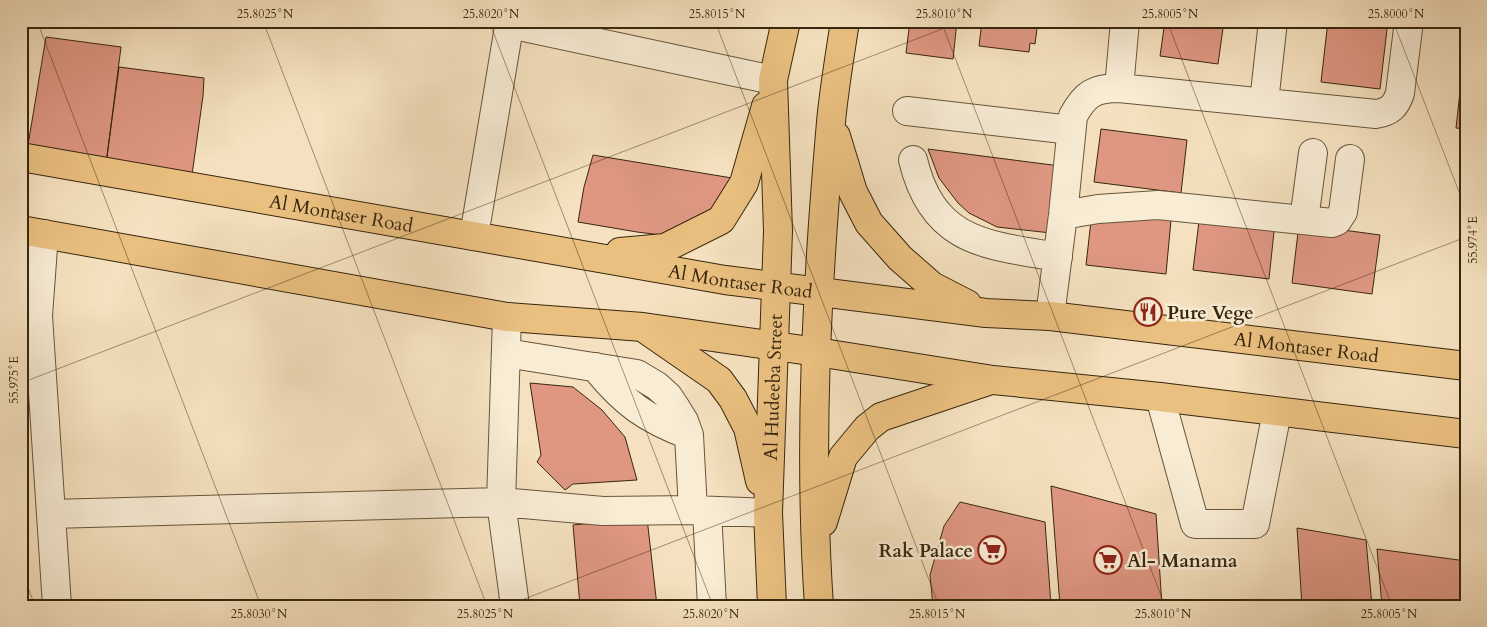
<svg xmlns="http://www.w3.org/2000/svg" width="1487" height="627" font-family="Cardo,serif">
<rect width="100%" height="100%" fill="#f5e1bf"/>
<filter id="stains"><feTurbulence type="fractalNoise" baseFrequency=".004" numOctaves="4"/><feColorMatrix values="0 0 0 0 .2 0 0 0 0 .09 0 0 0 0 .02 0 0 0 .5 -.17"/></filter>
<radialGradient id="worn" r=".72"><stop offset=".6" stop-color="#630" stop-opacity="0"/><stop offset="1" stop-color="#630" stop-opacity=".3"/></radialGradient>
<!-- building -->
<path fill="#df9782" stroke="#38260d" d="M910,21H957L953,59L906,53Z
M982,21H1038L1035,44L1030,43L1029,52L979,46Z
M1165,21H1224L1218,64L1160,56Z
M1328,21H1388L1380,89L1321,82Z
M46,37L121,47L106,164L26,157Z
M1465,46L1466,47V129L1456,128Z
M119,67L204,78L203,96L192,175L106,164Z
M1101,129L1187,140L1181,193L1094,182Z
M928,149L1060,166L1051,233L997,227L969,213L958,203L939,178Z
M593,155L732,178L713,208L669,236L637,232L578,222L584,187Z
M1092,212L1171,220L1166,274L1086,265Z
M1200,213L1275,222L1269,279L1193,270Z
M1299,224L1380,235L1372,294L1292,283Z
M530,383L573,387L602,410L625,437L637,480L573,484L565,490L537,462L541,455Z
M1051,486L1156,514L1162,606H1060Z
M960,502L1045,522L1051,606H933L930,575L944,526Z
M647,518L657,606H580L573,525Z
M1297,528L1366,540L1372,606H1302Z
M1377,549L1466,561V606H1382Z"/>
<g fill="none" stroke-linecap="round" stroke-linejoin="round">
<defs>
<path id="minor" d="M510,24L773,80
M1119,88L1125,21
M1264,102L1273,21
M907,111L1071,130
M913,160C933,243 986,245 1058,257
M1063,215L1098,209L1158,205L1332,223L1337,221L1343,212L1350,159
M1304,220L1313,153
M44,234L38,316L57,606
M474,236L510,21
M1050,316L1063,215L1073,116C1085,94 1094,88 1119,88L1376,114C1390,112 1396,106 1400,93L1409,21
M507,317L501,502L515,606
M506,353L637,374L657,386L668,396L676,408L684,421L689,435L693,510
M595,367C624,403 646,419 689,435
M1160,397L1195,524H1255L1277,412
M707,511L712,606
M51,514L501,502L603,511L693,510L768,513"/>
<g id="major">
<path d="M836,136L853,192L869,223L900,258L932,286L967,304"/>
<path id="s1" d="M21,157L725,280L986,313L1050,316L1466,366"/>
<path d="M21,230L507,317L643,327L817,352L993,380L1160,397L1466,434"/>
<path d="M620,252L665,248L721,220L744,183L766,106"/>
<path d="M648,331L719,380L733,399L748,428L760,481"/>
<path d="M823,522L843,457L867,428L881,417L988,381"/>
<path id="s2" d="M772,606L768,513L778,231L773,80L786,21"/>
<path d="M819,606C808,445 817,283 831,122C834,89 840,55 845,21"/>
</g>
</defs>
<!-- minor casing -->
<use href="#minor" stroke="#67553a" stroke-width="30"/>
<!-- major casing -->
<use href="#major" stroke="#38260d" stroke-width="30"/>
<!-- minor -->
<use href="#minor" stroke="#f8ecd5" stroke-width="28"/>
<!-- major -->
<use href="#major" stroke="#eac080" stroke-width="28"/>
</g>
<!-- ticks -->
<path fill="none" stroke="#38260d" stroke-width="1" stroke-opacity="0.45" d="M37,21L261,606M263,21L487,606M489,21L713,606M715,21L939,606M941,21L1165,606M1167,21L1392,606M1393,21L1466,210M21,383L963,21M21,569L35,606M506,606L1466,237"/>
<!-- icons -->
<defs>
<symbol id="restaurant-ring" viewBox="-11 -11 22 22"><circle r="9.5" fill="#f8ecd5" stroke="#8f2418" stroke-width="1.5"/><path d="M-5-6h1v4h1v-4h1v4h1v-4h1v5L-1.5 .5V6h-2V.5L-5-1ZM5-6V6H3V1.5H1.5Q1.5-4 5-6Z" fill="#8f2418"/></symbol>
<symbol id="supermarket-ring" viewBox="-11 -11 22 22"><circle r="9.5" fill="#f8ecd5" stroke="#8f2418" stroke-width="1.5"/><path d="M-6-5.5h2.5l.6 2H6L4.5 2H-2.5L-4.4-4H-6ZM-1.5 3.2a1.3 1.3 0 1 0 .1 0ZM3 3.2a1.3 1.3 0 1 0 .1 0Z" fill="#8f2418"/></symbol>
</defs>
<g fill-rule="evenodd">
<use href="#restaurant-ring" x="1132" y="296" width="32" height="32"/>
<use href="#supermarket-ring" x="976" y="534" width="32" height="32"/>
<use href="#supermarket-ring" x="1092" y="544" width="32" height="32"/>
</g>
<g text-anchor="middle" stroke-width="5" stroke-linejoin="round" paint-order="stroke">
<!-- street labels -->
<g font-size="19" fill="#38260d" stroke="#f8ecd5">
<text dy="7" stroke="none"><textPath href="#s1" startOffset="325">Al Montaser Road</textPath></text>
<text dy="7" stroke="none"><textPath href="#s1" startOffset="730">Al Montaser Road</textPath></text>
<text dy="7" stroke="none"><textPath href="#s1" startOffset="1300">Al Montaser Road</textPath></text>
<text dy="7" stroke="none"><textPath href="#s2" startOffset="219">Al Hudeeba Street</textPath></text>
</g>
<!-- poi labels -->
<g font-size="19" font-weight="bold" fill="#38260d" stroke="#f8ecd5" text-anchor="start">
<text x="1167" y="319">Pure Vege</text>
<text x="973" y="557" text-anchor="end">Rak Palace</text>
<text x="1127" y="567">Al- Manama</text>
</g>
</g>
<!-- margin -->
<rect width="1487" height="627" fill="none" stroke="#f5e1bf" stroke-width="55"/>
<rect x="28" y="28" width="1432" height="572" fill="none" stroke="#38260d" stroke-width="2"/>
<g font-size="12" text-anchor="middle" fill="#38260d">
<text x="265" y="18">25.8025°N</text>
<text x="491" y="18">25.8020°N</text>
<text x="717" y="18">25.8015°N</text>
<text x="944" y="18">25.8010°N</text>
<text x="1170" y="18">25.8005°N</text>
<text x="1396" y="18">25.8000°N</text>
<text transform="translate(1473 240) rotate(-90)" y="4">55.974°E</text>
<text transform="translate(14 380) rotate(-90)" y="4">55.975°E</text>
<text x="259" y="618">25.8030°N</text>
<text x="485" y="618">25.8025°N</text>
<text x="711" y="618">25.8020°N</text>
<text x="937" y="618">25.8015°N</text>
<text x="1163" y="618">25.8010°N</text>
<text x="1389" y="618">25.8005°N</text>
</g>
<rect width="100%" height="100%" filter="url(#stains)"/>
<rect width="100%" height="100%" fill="url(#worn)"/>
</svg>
